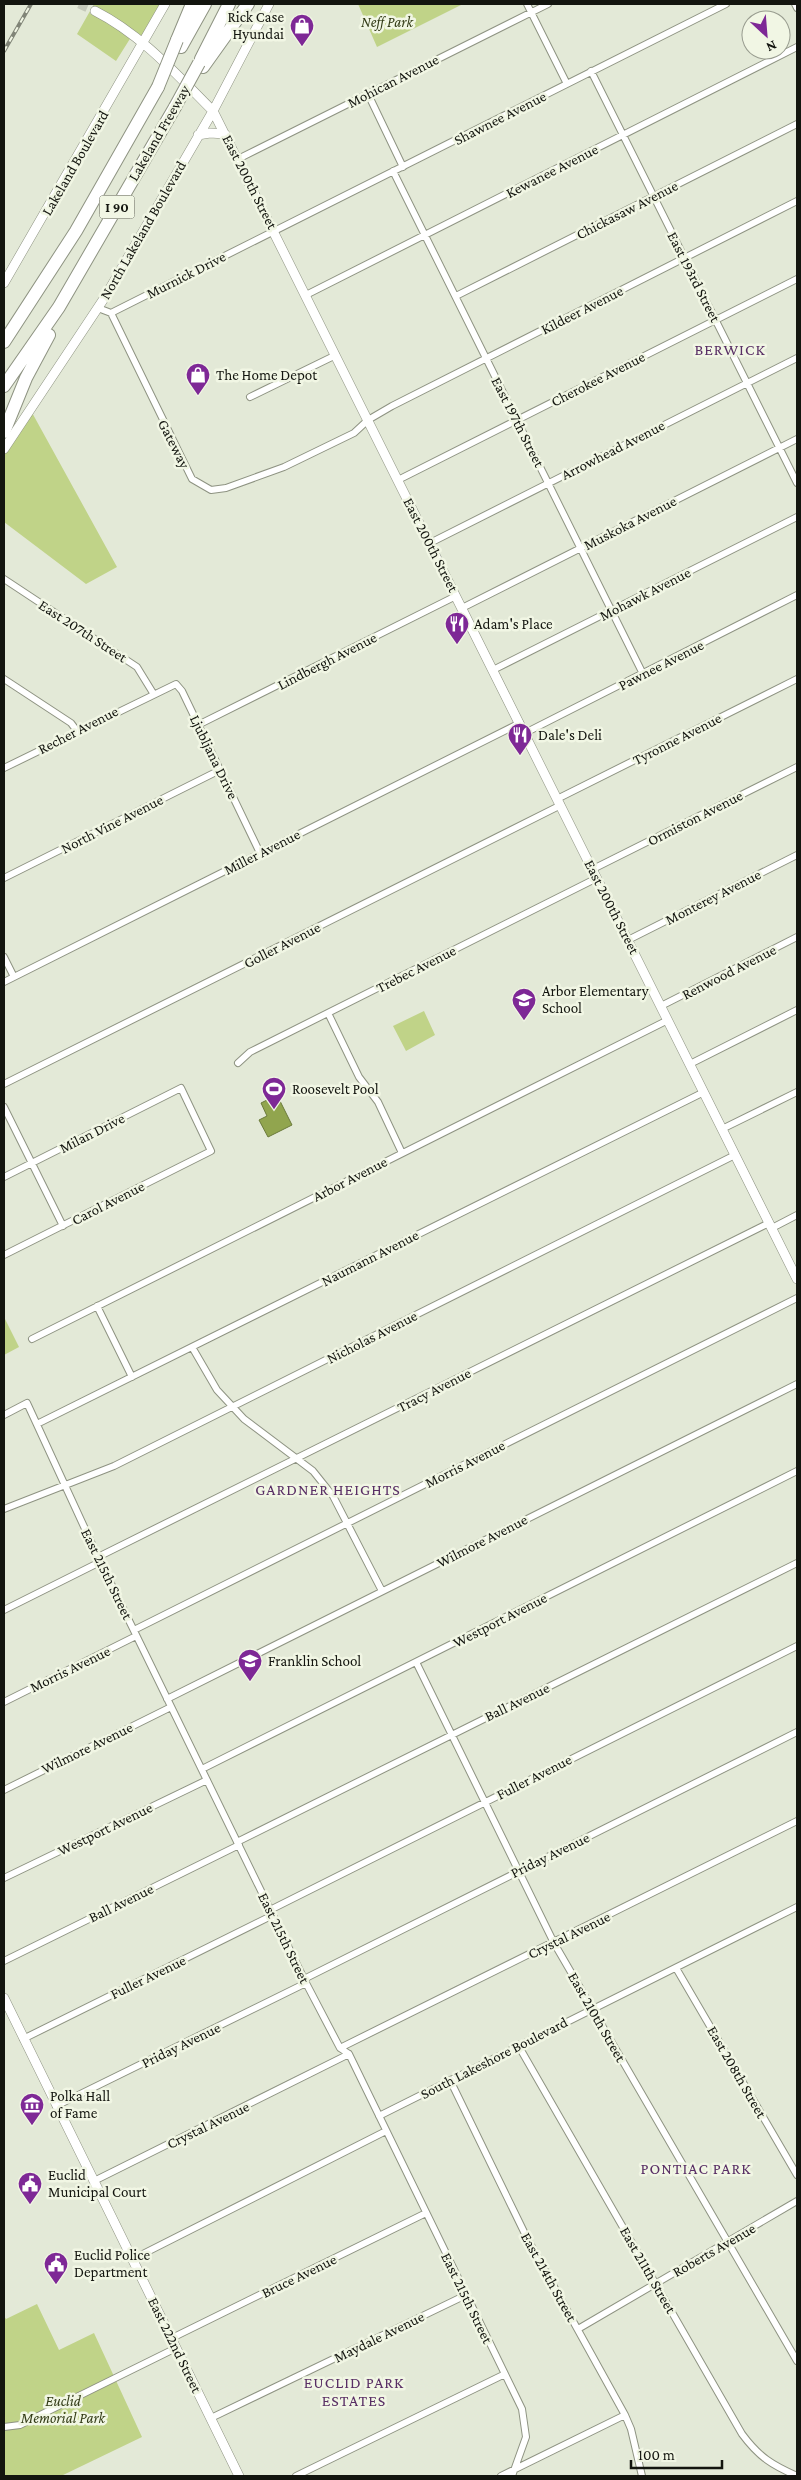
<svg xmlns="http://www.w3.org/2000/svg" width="801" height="2480" font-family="'Crimson Pro',serif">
<rect width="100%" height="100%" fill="#e3e9d7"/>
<!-- green -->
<path fill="#c0d388" d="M94,4H165L143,41L133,34L116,61L77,34Z
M358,4H463L377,47Z
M30,409L117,567L86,584L4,522V449Z
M424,1011L435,1035L406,1051L393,1026Z
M4,1317L19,1347L4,1355Z
M37,2304L59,2350L94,2333L142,2437L61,2476H4V2316L6,2319Z"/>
<!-- water -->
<path fill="#91a54e" stroke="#6b7a3b" d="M277,1095L292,1125L268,1137L259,1120L267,1116L261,1103Z"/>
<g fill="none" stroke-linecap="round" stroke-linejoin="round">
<!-- tertiary-tunnel -->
<path stroke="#c4c9b9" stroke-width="9" stroke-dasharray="9 4.5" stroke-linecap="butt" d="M79,4L95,11"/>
<defs>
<path id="minor" d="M527,4L567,84
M795,4L797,8
M591,71L797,483
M368,94L403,167
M238,159L548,4
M393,171L643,674
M306,295L797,47
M456,296L797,124
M98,308L111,313L726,4
M111,313L192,479L211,490L226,488L284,467L354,433L368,420L392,406L797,201
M250,397L336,355
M398,480L797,279
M430,543L797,358
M4,579L137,667L153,693
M462,608L797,439
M493,670L797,517
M4,679L71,723L77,731
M198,725L456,596
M525,733L797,595
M4,768L176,684L182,691L260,853
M557,799L797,679
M593,869L797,767
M4,878L220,770
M628,940L797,855
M4,957L14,977
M4,982L520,723
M661,1006L797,937
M328,1013L359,1077L378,1102L402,1153
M238,1063L250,1052L597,878
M690,1064L797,1010
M4,1084L561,805
M4,1107L63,1226
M722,1129L797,1092
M4,1177L181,1088L211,1151L4,1255
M772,1228L797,1215
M97,1306L132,1377
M32,1339L668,1020
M192,1347L217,1390L244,1419L313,1471L333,1496L382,1591
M4,1415L27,1403L98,1557L306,1983L340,2048L349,2054L522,2409L526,2437L512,2476
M37,1424L704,1092
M4,1509L114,1466L735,1155
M98,1557L769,1223
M4,1610L100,1562
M134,1630L797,1298
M416,1662L554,1943L797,2361
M167,1699L797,1384
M4,1702L136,1636
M202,1769L797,1471
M4,1790L171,1707
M237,1842L797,1563
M4,1878L207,1780
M270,1910L797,1646
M4,1961L239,1845
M676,1968L797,2175
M304,1979L797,1732
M23,2039L273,1915
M518,2045L742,2434C759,2457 772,2465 797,2476
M340,2048L797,1821
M450,2080L527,2238L625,2415L631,2429L642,2476
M56,2106L306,1983
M379,2116L797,1907
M94,2181L349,2054
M133,2259L386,2131
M578,2329L797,2201
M172,2338L426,2213
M211,2418L466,2295
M4,2427L20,2425L176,2348
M296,2476L505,2374
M501,2476L625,2415"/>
<path id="tertiary" d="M95,11C142,35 176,74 213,111L797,1279
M198,135L210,133L225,134
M4,283L165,4
M4,449L105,297L213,111L269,4
M4,1998L239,2476"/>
<path id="motorway" d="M177,40L192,4
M181,47L205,4
M201,59L229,4
M203,67L248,4
M4,342L76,231L158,87
M4,386L59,307L175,107
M4,432L26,378L49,335"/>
</defs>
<!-- minor casing -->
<use href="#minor" stroke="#8e9382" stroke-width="8"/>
<!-- tertiary casing -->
<use href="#tertiary" stroke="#8e9382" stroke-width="10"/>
<!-- motorway casing -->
<use href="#motorway" stroke="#8e9382" stroke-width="14"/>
<!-- minor -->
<use href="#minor" stroke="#fff" stroke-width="6"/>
<!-- tertiary -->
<use href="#tertiary" stroke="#fff" stroke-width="9"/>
<!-- motorway -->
<use href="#motorway" stroke="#fff" stroke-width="12"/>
<defs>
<path id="rail" d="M4,51L31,4"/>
</defs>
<!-- rail casing -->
<use href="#rail" stroke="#818578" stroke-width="4"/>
<!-- rail -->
<use href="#rail" stroke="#f1f6e4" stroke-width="2" stroke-dasharray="5.5" stroke-linecap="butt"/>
<defs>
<path id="motorway-bridge" d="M158,87L177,40
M175,107L199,63"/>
</defs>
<!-- motorway-bridge casing -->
<use href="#motorway-bridge" stroke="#8e9382" stroke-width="14" stroke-linecap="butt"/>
<!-- motorway-bridge -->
<use href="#motorway-bridge" stroke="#fff" stroke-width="12"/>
</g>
<!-- icons -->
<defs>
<symbol id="shop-pin" viewBox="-11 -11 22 30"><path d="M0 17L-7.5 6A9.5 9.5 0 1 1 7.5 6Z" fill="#7e2896" stroke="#f1f6e4"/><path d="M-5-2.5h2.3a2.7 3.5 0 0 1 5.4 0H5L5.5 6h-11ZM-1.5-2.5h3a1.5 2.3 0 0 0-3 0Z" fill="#fff"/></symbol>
<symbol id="restaurant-pin" viewBox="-11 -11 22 30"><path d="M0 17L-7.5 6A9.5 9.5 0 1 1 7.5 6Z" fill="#7e2896" stroke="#f1f6e4"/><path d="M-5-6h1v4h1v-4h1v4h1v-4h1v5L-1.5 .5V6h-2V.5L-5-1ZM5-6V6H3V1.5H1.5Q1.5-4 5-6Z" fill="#fff"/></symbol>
<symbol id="school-pin" viewBox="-11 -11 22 30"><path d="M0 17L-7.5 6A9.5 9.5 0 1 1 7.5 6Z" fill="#7e2896" stroke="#f1f6e4"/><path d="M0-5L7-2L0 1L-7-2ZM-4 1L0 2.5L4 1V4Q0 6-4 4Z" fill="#fff"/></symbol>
<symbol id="stadium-pin" viewBox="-11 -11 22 30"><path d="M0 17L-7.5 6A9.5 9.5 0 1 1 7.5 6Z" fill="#7e2896" stroke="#f1f6e4"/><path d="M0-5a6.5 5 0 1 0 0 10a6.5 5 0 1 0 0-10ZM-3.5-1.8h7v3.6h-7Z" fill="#fff"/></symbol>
<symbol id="museum-pin" viewBox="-11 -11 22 30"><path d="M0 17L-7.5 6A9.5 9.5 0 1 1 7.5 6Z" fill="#7e2896" stroke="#f1f6e4"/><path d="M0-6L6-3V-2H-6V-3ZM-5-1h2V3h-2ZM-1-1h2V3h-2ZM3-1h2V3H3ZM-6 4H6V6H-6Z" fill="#fff"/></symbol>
<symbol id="civic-pin" viewBox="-11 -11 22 30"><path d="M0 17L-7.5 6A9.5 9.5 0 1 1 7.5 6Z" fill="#7e2896" stroke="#f1f6e4"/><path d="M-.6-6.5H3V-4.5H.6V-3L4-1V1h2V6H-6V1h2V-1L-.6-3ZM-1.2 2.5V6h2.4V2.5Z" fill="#fff"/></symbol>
</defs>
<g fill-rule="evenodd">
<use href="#shop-pin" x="288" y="12" width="28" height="38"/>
<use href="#shop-pin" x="184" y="361" width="28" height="38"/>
<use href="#restaurant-pin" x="443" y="610" width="28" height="38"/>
<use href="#restaurant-pin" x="506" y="721" width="28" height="38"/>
<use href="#school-pin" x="510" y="986" width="28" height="38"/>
<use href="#stadium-pin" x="260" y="1075" width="28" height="38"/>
<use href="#school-pin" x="236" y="1647" width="28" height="38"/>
<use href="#museum-pin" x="18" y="2091" width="28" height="38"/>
<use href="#civic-pin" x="16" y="2170" width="28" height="38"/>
<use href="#civic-pin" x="42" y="2250" width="28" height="38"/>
</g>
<g text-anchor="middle" stroke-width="5" stroke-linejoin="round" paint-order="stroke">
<!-- shield labels -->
<rect fill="#f1f6e4" stroke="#56584f" stroke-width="1" x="99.5" y="195.5" width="35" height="23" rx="4"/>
<g font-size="14" font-weight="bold" fill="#13150f">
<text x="117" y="212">I 90</text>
</g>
<!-- poi labels -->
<g font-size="15" fill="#13150f" stroke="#f1f6e4" text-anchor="start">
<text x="284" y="22" text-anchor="end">Rick Case<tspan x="284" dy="17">Hyundai</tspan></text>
<text x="216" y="380">The Home Depot</text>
<text x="474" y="629">Adam's Place</text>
<text x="538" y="740">Dale's Deli</text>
<text x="542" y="996">Arbor Elementary<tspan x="542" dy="17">School</tspan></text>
<text x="292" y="1094">Roosevelt Pool</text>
<text x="268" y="1666">Franklin School</text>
<text x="50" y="2101">Polka Hall<tspan x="50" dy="17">of Fame</tspan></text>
<text x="48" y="2180">Euclid<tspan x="48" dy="17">Municipal Court</tspan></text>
<text x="74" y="2260">Euclid Police<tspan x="74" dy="17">Department</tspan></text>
</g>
<!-- park labels -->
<g font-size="15" font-style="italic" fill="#323b16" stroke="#f1f6e4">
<text x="387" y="27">Neff Park</text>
<text x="63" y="2406">Euclid<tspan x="63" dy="17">Memorial Park</tspan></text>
</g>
<!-- street labels -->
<g font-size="15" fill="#13150f" stroke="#f1f6e4">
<text transform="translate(393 81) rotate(-27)" y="5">Mohican Avenue</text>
<text transform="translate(500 118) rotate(-27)" y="5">Shawnee Avenue</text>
<text transform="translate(159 133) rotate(-60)" y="5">Lakeland Freeway</text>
<text transform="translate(75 163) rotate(-60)" y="5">Lakeland Boulevard</text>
<text transform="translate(552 171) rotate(-27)" y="5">Kewanee Avenue</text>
<text transform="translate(250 182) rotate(63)" y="5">East 200th Street</text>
<text transform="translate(627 210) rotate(-27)" y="5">Chickasaw Avenue</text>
<text transform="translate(143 230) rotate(-60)" y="5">North Lakeland Boulevard</text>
<text transform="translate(186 275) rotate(-27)" y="5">Murnick Drive</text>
<text transform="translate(694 277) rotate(63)" y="5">East 193rd Street</text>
<text transform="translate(582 310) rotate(-27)" y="5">Kildeer Avenue</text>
<text transform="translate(598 379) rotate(-27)" y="5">Cherokee Avenue</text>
<text transform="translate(518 422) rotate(63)" y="5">East 197th Street</text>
<text transform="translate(174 444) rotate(63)" y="5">Gateway</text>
<text transform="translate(613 450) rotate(-27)" y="5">Arrowhead Avenue</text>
<text transform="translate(630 523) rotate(-27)" y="5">Muskoka Avenue</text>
<text transform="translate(431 545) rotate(63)" y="5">East 200th Street</text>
<text transform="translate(645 594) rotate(-27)" y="5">Mohawk Avenue</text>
<text transform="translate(83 631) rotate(33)" y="5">East 207th Street</text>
<text transform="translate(327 661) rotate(-27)" y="5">Lindbergh Avenue</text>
<text transform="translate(661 665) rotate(-27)" y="5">Pawnee Avenue</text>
<text transform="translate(78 730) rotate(-27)" y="5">Recher Avenue</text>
<text transform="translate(677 739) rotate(-27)" y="5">Tyronne Avenue</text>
<text transform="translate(214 757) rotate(64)" y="5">Ljubljana Drive</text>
<text transform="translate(695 818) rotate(-27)" y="5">Ormiston Avenue</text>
<text transform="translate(112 824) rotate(-27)" y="5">North Vine Avenue</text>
<text transform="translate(262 852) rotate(-27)" y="5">Miller Avenue</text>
<text transform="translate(713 897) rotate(-27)" y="5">Monterey Avenue</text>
<text transform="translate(612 907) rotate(63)" y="5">East 200th Street</text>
<text transform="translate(282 945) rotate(-27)" y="5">Goller Avenue</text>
<text transform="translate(416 969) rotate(-27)" y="5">Trebec Avenue</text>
<text transform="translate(729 972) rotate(-27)" y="5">Renwood Avenue</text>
<text transform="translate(92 1133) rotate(-27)" y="5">Milan Drive</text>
<text transform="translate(350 1179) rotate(-27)" y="5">Arbor Avenue</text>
<text transform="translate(108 1203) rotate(-27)" y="5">Carol Avenue</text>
<text transform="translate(370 1258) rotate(-27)" y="5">Naumann Avenue</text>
<text transform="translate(372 1337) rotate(-27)" y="5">Nicholas Avenue</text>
<text transform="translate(434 1390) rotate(-27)" y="5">Tracy Avenue</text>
<text transform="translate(465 1464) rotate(-27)" y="5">Morris Avenue</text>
<text transform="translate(482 1541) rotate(-27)" y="5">Wilmore Avenue</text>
<text transform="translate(107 1574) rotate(64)" y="5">East 215th Street</text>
<text transform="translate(500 1620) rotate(-27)" y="5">Westport Avenue</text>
<text transform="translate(70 1669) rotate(-26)" y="5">Morris Avenue</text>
<text transform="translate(517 1702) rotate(-26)" y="5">Ball Avenue</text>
<text transform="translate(87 1748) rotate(-26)" y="5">Wilmore Avenue</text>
<text transform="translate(534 1777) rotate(-27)" y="5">Fuller Avenue</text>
<text transform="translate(105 1829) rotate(-26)" y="5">Westport Avenue</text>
<text transform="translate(550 1855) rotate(-26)" y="5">Priday Avenue</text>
<text transform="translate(121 1903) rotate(-26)" y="5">Ball Avenue</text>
<text transform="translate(569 1935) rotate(-26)" y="5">Crystal Avenue</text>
<text transform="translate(284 1938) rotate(64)" y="5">East 215th Street</text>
<text transform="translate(148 1977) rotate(-26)" y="5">Fuller Avenue</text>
<text transform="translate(597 2017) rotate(60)" y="5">East 210th Street</text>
<text transform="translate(181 2045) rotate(-26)" y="5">Priday Avenue</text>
<text transform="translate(494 2058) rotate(-27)" y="5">South Lakeshore Boulevard</text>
<text transform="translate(737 2072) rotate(60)" y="5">East 208th Street</text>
<text transform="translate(208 2125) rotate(-26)" y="5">Crystal Avenue</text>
<text transform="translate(714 2250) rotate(-30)" y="5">Roberts Avenue</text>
<text transform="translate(648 2270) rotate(60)" y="5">East 211th Street</text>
<text transform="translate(299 2276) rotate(-26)" y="5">Bruce Avenue</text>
<text transform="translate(549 2277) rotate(61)" y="5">East 214th Street</text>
<text transform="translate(467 2298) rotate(64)" y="5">East 215th Street</text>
<text transform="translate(379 2337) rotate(-26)" y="5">Maydale Avenue</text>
<text transform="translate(175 2345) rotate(64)" y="5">East 222nd Street</text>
</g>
<!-- neighbourhood labels -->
<g font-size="16" letter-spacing="1" fill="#592f65" stroke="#f1f6e4">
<text x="730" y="355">BERWICK</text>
<text x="328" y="1495">GARDNER HEIGHTS</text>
<text x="696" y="2174">PONTIAC PARK</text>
<text x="354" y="2388">EUCLID PARK<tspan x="354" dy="18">ESTATES</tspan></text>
</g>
</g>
<!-- border -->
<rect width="801" height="2480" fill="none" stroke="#13150f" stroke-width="10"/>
<!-- north arrow -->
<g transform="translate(766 35) rotate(154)"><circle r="24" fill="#f1f6e4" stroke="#989c8f"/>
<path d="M0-4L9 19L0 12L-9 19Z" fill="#7e2896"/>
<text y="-8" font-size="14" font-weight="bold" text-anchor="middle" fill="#13150f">N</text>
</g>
<!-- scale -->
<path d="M631 2460v8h91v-8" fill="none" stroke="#13150f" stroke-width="2.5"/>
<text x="638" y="2460" font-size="15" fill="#13150f" stroke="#f1f6e4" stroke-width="4" paint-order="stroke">100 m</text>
</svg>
